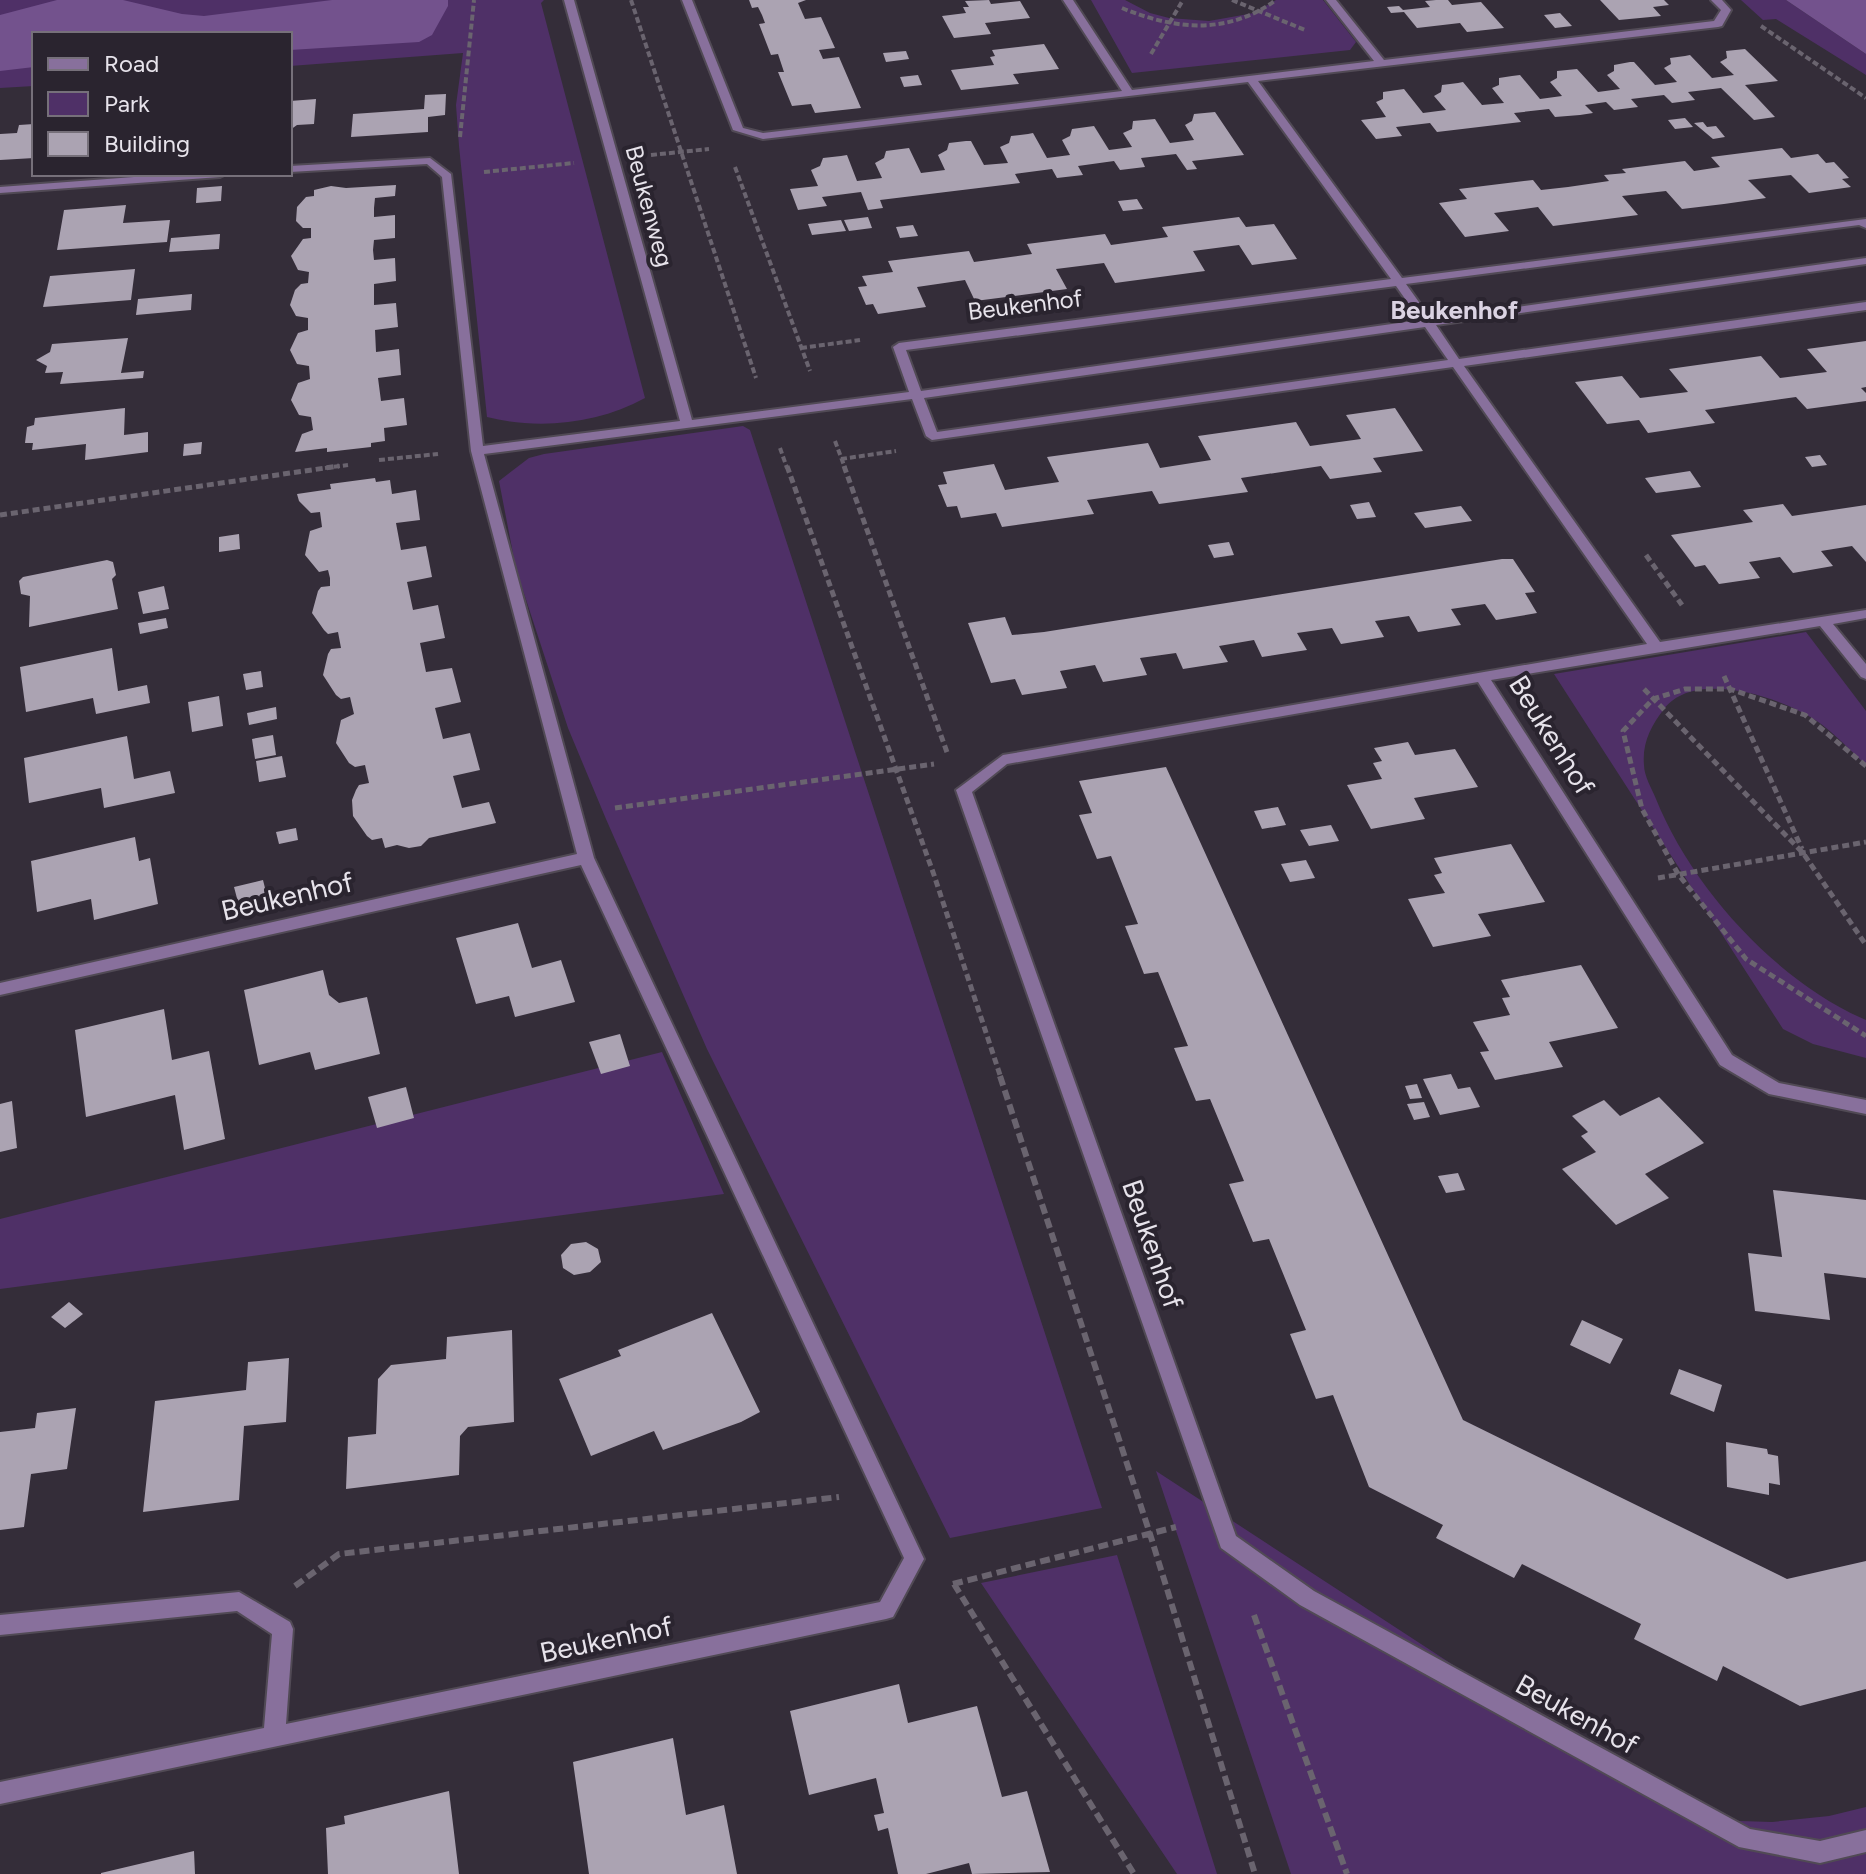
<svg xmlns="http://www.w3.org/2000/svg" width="1866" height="1874" font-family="Figtree,sans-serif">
<rect width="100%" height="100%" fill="#342d39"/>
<!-- green -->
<path fill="#4f3067" d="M0,0H544L541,3L645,398C598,424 538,430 487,417L459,146L456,105L463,53L290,66V34H34V86L0,88Z
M1091,0H1125L1150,13L1169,18L1209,21L1254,13L1276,0H1323L1356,42L1350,50L1132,73Z
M1741,0H1786L1866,54V75L1776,19L1763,20Z
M743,426L750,430L1102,1508L950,1538L707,1049L606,819L568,728L516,569L499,481L529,458L544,454Z
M1806,632L1866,711V765C1851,751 1837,736 1821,724C1786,698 1695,668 1664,709C1651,726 1642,743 1644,765C1644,776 1652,789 1656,799C1692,888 1777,982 1866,1020V1058L1813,1044L1783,1029L1554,674Z
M662,1052L724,1194L0,1289V1219Z
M1156,1471L1637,1785L1707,1820L1772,1822L1829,1816L1866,1807V1874H1291Z
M1117,1555L1217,1874H1177L981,1583Z"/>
<!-- forest -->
<path fill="#73528d" d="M57,0H123L182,14L204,16L332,0H448V6L432,35L419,42L290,50V34H34V67L0,71V15Z
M1786,0H1866V54Z"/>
<!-- building -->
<path fill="#aba3b2" d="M749,0H806L798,3L805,19L821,17L835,48L819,50L823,59L839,57L861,108L815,113L811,104L792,106L778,72H784L778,54L771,55L759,24L765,23L762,15L758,7L752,8Z
M989,0L991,4L1020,1L1030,18L985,23L991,34L954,38L942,16L966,13L963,7H969L965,1Z
M1436,0H1448L1452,5L1481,2L1504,28L1467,32L1460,23L1417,28L1404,12L1391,13L1387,7L1399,6L1403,10L1430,7L1425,1Z
M1600,0H1664L1669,5L1653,7L1661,16L1619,20Z
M1560,13L1572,26L1555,28L1544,15Z
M1044,44L1059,69L1013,74L1019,84L961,90L951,70L994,65L990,57L995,56L992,50Z
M1745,49L1778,81L1745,85L1775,117L1754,120L1721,88L1688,92L1695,100L1672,103L1664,95L1631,99L1638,107L1614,110L1606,102L1585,105L1593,113L1580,115L1555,117L1549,109L1514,113L1521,122L1437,132L1430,123L1396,127L1402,136L1376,139L1361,120L1386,117L1376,102L1383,99V92L1404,89L1423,113L1446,110L1434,96L1441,92L1442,85L1458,83L1463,82L1482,105L1504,103L1492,88L1499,85V78L1512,76L1520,75L1540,99L1562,96L1550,82L1557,78V71L1577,69L1598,92L1620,89L1607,75L1614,71V65L1630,62H1634L1655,85L1677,82L1664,68L1671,64L1670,58L1685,56L1690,55L1712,78L1734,75L1720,62L1727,58L1726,51Z
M906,51L909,59L886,62L883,53Z
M918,75L922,85L904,87L900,77Z
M446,94L445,115L428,117V132L351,137L353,114L424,109L425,95Z
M316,99L314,124L297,125L290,130V101Z
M1215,112L1244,155L1192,161L1197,169L1187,170L1176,154L1141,158L1145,167L1120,170L1114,161L1078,166L1083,175L1057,178L1052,169L1015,174L1020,183L880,200L883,208L868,210L861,192L822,197L827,206L798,210L790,189L818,186L811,170L820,166L823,158L841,156L847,155L857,181L882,178L875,163L884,158L886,151L909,148L921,173L945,170L938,155L947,150L949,143L966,141H971L984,165L1008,163L1000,147L1009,143L1011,136L1028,134L1033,133L1047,158L1070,155L1062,140L1070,136L1072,129L1094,126L1109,150L1132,147L1123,133L1132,129L1133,121L1155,119L1170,143L1194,140L1185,125L1192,121L1194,114Z
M1685,118L1693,127L1675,129L1668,120Z
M1703,122L1707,127L1716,126L1725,137L1713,139L1694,123Z
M34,124V158L0,160V134L17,133L19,125Z
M1782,148L1791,158L1818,154L1826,163L1834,162L1849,178L1842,179L1851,187L1809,193L1791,175L1748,180L1766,198L1724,204L1682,209L1666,191L1622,196L1638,215L1553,226L1538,207L1494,213L1509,231L1465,237L1439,203L1467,199L1459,189L1533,180L1541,190L1568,187L1609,181L1604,175L1626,173L1622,169L1685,161L1694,171L1720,167L1711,157Z
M396,185L395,196L375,198L374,208V217L395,215V238L374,240L373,250L374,260L395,258L396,281L374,284V305L396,303L398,327L375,330L376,352L399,349L401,375L378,378L381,401L404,398L407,425L384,428L385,441L371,443V447L327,452V448L295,452L302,434L313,430L311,417L299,415L291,400L298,383L310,379L309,366L297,364L290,350L298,333L308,330V318L296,316L290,305L295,290L301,284L308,283L309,272L298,270L291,256L303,239L311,238V228H303L296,221L297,207L306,197L314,196V190L331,186L346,188Z
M222,186L221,201L196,203L197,188Z
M1137,199L1143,209L1123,211L1118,201Z
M126,205L123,223L170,220L167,242L57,250L64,210Z
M868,217L872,228L849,231L844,220Z
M1239,217L1246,227L1274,224L1297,259L1252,265L1239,245L1193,251L1205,271L1115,283L1104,263L1056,269L1067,289L975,301L965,280L917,287L926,307L878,314L873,304L866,305L858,287L867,286L862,276L893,272L888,261L969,251L974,262L1032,254L1027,244L1105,234L1111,245L1168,237L1162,227Z
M841,220L846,231L812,235L808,224Z
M913,225L918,236L900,238L896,227Z
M220,234L219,249L169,252L171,238Z
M135,269L131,300L43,307L50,276Z
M192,294L191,310L136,315L138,299Z
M128,338L121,373L144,371L143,378L60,384L63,372L45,373L47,366L36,360L50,352L52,344Z
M1866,341V387L1861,388L1866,393V401L1807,409L1796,397L1705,410L1715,423L1648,433L1639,420L1607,424L1575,382L1622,376L1640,398L1688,392L1669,369L1761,356L1780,378L1827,372L1807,349Z
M125,408L124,435L148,432V452L85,460L86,444L32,450L33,443H25L27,427L34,425L35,418Z
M1395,408L1423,451L1373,458L1382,472L1330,479L1321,466L1241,478L1248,492L1159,504L1152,491L1087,500L1094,514L1002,527L996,513L961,518L957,506L947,507L938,485L947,484L943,472L994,464L1005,490L1059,482L1047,457L1148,443L1160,468L1211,460L1198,436L1296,422L1310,446L1361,439L1346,415Z
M202,442L201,454L183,456L184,444Z
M1820,455L1827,465L1812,467L1805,457Z
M1690,471L1701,487L1656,493L1645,478Z
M375,478L376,482L390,480L392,494L416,490L420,520L396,523L401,550L426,546L432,577L407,582L413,610L438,605L445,638L420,643L426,672L452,668L461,702L435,708L443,739L470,733L480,770L453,776L462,808L489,802L496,823L429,838L421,846L409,848L397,845L385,848L382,838L372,840L367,836L353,816L352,800L356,790L359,785L369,783L365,765L355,767L349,763L336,743L341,720L354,714L350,697L341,699L336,695L323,675L328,654L331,649L341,648L338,632L328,634L324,630L312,613L318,591L321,587L330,586V578L328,570L319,572L305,555L310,531L322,527L320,512L311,513L299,501L297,494L331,489L330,484Z
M1369,502L1376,517L1357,519L1350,505Z
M1783,504L1792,516L1866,505V562L1852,546L1821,551L1833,566L1793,573L1780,557L1749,562L1760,578L1719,584L1705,565L1695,567L1671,535L1753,522L1743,510Z
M1461,506L1472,521L1425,528L1414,513Z
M239,534L240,549L219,552V537Z
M1229,542L1234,555L1214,558L1208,545Z
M1502,559H1513L1535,592L1525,593L1537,613L1496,620L1485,604L1451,609L1461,625L1418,632L1409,616L1375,621L1384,637L1341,644L1332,628L1297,633L1307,650L1262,657L1254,640L1219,646L1228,662L1183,669L1176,653L1140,658L1147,675L1103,682L1095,665L1060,671L1067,688L1022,695L1015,679L991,683L968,623L1005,617L1012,635L1044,632Z
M107,560L113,562L116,575L112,579L118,609L29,627L30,596L21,594L19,581L23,577Z
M164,586L169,609L143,614L138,592Z
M166,618L168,628L140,634L138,623Z
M112,648L118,691L147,685L150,703L96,714L93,698L26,712L20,667Z
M261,671L263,687L246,690L243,674Z
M219,696L223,726L192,732L188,702Z
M276,707L277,719L249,725L247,713Z
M273,735L276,755L255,759L252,739Z
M127,736L134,779L170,771L175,793L104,808L101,788L29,803L24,758Z
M1408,742L1415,755L1455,749L1478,787L1414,798L1425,819L1371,829L1347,785L1382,779L1373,763L1382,761L1374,748Z
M282,756L286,777L259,782L256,761Z
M1166,767L1463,1420L1787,1579L1866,1561V1689L1800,1706L1723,1666L1717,1681L1634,1639L1641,1624L1522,1564L1514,1578L1436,1538L1443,1525L1369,1487L1333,1395L1316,1399L1290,1334L1306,1330L1269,1239L1253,1242L1229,1184L1244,1181L1210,1099L1196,1101L1174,1048L1188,1046L1158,972L1144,974L1125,926L1138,924L1111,856L1097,859L1079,815L1092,813L1079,781Z
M1278,807L1286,825L1262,829L1254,811Z
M1331,825L1339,841L1309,846L1300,830Z
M296,828L298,840L279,844L276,832Z
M135,837L139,861L150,858L158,904L94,920L91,899L37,912L31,861Z
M1511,844L1545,902L1478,914L1491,936L1433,947L1408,899L1445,893L1434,875L1442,873L1434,858Z
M1306,860L1315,878L1290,882L1281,864Z
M263,880L268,900L239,906L234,887Z
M518,923L532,968L561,960L575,1002L515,1017L509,996L476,1004L456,938Z
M1581,965L1618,1028L1549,1042L1563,1067L1495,1080L1480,1052L1489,1051L1473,1022L1510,1015L1502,998L1510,997L1501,980Z
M323,970L329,995L339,1003L367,997L380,1054L315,1070L310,1052L259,1065L244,990Z
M164,1009L172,1060L209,1051L225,1139L184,1150L175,1095L86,1117L75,1030Z
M620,1034L630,1066L601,1074L589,1042Z
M1451,1074L1458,1089L1470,1087L1480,1107L1440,1115L1423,1079Z
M1417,1084L1422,1098L1410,1099L1405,1086Z
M406,1087L414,1118L377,1128L368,1097Z
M1659,1097L1704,1143L1645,1174L1669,1198L1616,1225L1562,1169L1596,1152L1581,1136L1588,1132L1572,1116L1604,1100L1620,1116Z
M12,1101L17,1148L0,1152V1104Z
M1424,1102L1430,1117L1414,1120L1407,1104Z
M1458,1173L1465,1190L1446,1193L1438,1176Z
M1773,1190L1866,1200V1278L1824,1273L1830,1320L1755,1311L1748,1253L1782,1257Z
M586,1242L598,1249L601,1262L590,1272L574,1275L563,1268L561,1255L571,1244Z
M69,1302L83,1314L65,1328L51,1317Z
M712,1313L760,1412L741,1422L663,1450L654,1431L591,1456L559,1379L621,1356L618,1350Z
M1582,1320L1623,1339L1610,1364L1570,1345Z
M512,1330L514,1422L468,1427L460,1436L459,1475L346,1489L348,1437L376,1434L378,1379L391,1365L446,1359L447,1337Z
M289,1358L286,1422L244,1426L239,1500L143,1512L155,1401L246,1390L248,1362Z
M1679,1369L1722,1385L1714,1412L1670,1394Z
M76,1408L67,1469L31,1474L24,1527L0,1530V1432L35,1428L37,1413Z
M1726,1442L1767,1449L1768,1454L1778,1456L1780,1485L1769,1483V1495L1727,1487Z
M899,1684L908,1723L977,1706L1002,1797L1027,1791L1050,1872L972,1874L969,1863L926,1874H898L888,1828L878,1831L874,1815L884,1813L876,1778L809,1795L790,1711Z
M673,1738L686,1815L724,1805L737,1874H589L573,1762Z
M449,1791L459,1874H328L326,1828L345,1824L344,1816Z
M194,1851L195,1874H101V1873Z"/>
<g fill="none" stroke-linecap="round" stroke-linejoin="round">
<defs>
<path id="minor" d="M564,0H574L692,420L909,392L893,347L899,343L1391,279L1248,82L763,139L733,130L682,0H692L743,128L763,133L1122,91L1063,0H1073L1132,90L1374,61L1326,0H1336L1384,60L1714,21L1721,10L1711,0H1722L1731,10L1722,26L1718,27L1258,81L1402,278L1866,219V228L1859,225L1406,284L1431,319L1866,258V264L1436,325L1459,359L1866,302V310L1464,366L1660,642L1866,610V618L1833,624L1866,664V679L1861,677L1820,626L1491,680L1732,1055L1779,1083L1866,1100V1114L1769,1094L1720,1065L1478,682L1007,764L972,792L1236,1536L1314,1591L1750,1829L1820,1841L1866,1830V1852L1820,1863L1739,1847L1300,1605L1221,1548L956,790L1003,755L1647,644L1453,367L932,440L926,436L912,399L484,454L594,858L924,1559L893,1617L886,1619L0,1804V1782L264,1728L272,1634L237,1611L0,1635V1615L239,1592L290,1622L293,1629L286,1724L880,1602L904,1558L581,865L0,995V983L577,854L471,451L442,177L427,164L290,172V166L430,158L451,174L483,446L680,421ZM1396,286L1420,320L921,391L906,350ZM1425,327L1448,360L937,432L924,398Z
M174,174H226L220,177L0,193V187Z"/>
</defs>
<!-- minor casing -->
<use href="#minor" stroke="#514a55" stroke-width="4"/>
<!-- path-far2 -->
<path stroke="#6a646f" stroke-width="4" stroke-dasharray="6 3" stroke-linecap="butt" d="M631,0L756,378
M1232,0L1305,30
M1122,8C1175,30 1228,35 1276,0
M1761,26L1866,98
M1151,54L1183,0
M460,137L474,0
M651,155L709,149
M735,167L810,371
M484,172L574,163
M801,348L860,340
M835,441L845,468
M780,448L787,468
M841,459L896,451
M379,460L438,454
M325,468L348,465"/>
<!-- path-far1 -->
<path stroke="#6a646f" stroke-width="5" stroke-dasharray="7 4" stroke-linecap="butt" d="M787,466L934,875L1001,1078
M844,466L948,755
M0,515L339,466
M1646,555L1682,605
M1724,676L1802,849
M1644,689L1803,853L1866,945
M1866,766L1805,715L1730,689H1685L1653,699L1623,731L1642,809L1678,874L1746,959L1866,1036
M615,808L934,764
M1658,878L1866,842"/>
<!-- path -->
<path stroke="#6a646f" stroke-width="6" stroke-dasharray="10 5" stroke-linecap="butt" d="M1000,1076L1150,1534L1255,1874
M953,1584L1176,1527
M954,1584L1134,1874
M295,1586L339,1554L839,1497
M1254,1615L1347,1874"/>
<!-- minor -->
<use href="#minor" fill="#88709c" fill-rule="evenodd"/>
</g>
<g text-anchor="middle" stroke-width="8" stroke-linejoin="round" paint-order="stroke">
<!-- far-street labels -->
<g font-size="24" fill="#e7e3eb" stroke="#2a242f">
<text transform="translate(649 206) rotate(75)" y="8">Beukenweg</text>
<text transform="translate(1025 305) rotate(-7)" y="8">Beukenhof</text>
</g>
<!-- far-neighbourhood labels -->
<g font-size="26" font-weight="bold" fill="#dbd3e3" stroke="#2a242f">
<text x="1454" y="319">Beukenhof</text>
</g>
<!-- street labels -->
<g font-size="28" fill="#e7e3eb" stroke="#2a242f">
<text transform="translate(1552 735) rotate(58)" y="10">Beukenhof</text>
<text transform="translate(287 896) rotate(-13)" y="10">Beukenhof</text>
<text transform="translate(1153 1244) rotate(71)" y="10">Beukenhof</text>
<text transform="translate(606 1639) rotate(-12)" y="10">Beukenhof</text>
<text transform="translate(1577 1714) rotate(29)" y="10">Beukenhof</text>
</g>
</g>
<!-- legend -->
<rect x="32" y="32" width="260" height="144" fill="#2a242f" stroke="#76707a" stroke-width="2"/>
<rect x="48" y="58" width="40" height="12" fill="#88709c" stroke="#76707a" stroke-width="2"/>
<text x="104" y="72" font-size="24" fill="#e7e3eb">Road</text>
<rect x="48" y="92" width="40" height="24" fill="#4f3067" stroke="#76707a" stroke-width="2"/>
<text x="104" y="112" font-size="24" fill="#e7e3eb">Park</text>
<rect x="48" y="132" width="40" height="24" fill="#aba3b2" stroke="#76707a" stroke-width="2"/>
<text x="104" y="152" font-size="24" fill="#e7e3eb">Building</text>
</svg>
